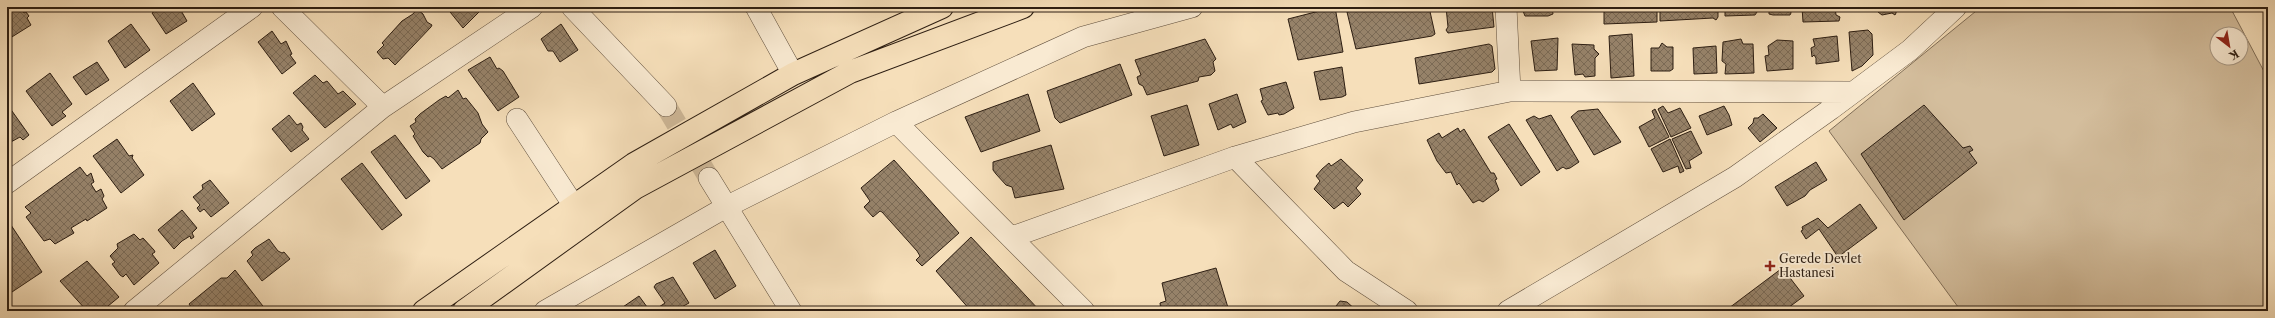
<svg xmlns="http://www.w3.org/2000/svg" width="2275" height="318" font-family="'Libre Caslon Text',serif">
<defs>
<pattern id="building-cross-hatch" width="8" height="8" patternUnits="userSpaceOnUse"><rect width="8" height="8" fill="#968269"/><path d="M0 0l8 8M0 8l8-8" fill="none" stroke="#7b6a55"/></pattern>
</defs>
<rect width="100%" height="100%" fill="#f6dfba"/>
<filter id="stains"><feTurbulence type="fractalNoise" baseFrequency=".005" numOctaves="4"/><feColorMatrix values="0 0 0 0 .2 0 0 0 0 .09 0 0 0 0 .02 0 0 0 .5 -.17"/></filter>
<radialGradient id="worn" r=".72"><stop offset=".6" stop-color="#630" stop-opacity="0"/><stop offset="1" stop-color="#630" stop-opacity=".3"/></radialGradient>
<!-- garden -->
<path fill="#d4be9d" stroke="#806e58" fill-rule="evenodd" d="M1981,7H2230L2268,79V311H1961L1829,131ZM2217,34H2241V58H2217Z"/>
<!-- building -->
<path fill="url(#building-cross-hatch)" stroke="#2d1e12" d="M12,7H20L24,13L26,12L29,16L27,18L31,25L7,40V10Z
M161,7H179L187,21L166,34L152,13Z
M446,7H484L463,28Z
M1335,7L1343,52L1298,60L1288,19Z
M1365,7H1429L1435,34L1432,36L1356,49L1347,12L1354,8Z
M1446,7H1492L1494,27L1448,33L1446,30L1448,27Z
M1552,7L1553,14L1548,16H1525L1523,11L1525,7Z
M1604,7H1657V22L1604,24Z
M1660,7H1718V17L1716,20L1713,18L1660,21Z
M1725,7H1757V12L1755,15L1725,16Z
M1766,7H1790L1791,13L1790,15H1773L1769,14V8Z
M1802,7H1835L1836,15L1840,17L1839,21L1803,22Z
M1880,7H1897L1896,13L1895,15L1892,13L1882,15L1878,12Z
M417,9L423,14L427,22L432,25L431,27L395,65L388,58L383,59L377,52L384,45L382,43L402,21L413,14Z
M131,24L150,50L125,68L108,41Z
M561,24L578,50L560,62L553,51H548L541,39Z
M1868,30L1872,34L1873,55L1862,66L1852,71L1849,32Z
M272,31L281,44L286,41L292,54L290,55L296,63L282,74L258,42Z
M1632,34L1634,76L1611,78L1609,36Z
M1837,36L1839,61L1816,64V58L1814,55L1812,57L1811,48L1815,46L1813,39Z
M1558,38L1557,70L1535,71L1531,41Z
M1205,39L1216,59L1213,62L1215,71L1211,75L1199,77L1198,81L1147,95L1143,86L1139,84L1137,77L1141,75L1135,60Z
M1741,39L1743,44H1753L1754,73L1725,74L1726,64L1722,61L1723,42Z
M1777,40L1793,41V69L1767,71L1765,56L1769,55L1768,46Z
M1662,43L1667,47H1673V69L1670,71H1651V48H1659Z
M1489,44L1492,46L1495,69L1492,72L1419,84L1415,58Z
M1572,44L1594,45V49L1599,54L1595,58V76L1585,77L1583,74L1575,75Z
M1716,46L1717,73L1694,74L1693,48Z
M490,57L497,69L499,68L503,71L519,97L498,111L468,70Z
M97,62L109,80L86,95L73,77Z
M1120,64L1132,95L1060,123L1055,118L1047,91Z
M1342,67L1346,95L1342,97L1320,100L1314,72Z
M50,73L72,104L62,112L66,116L52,126L26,91Z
M315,75L323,83L327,81L338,94L343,91L356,104L325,128L293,93Z
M1286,82L1294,108L1284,114L1279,115L1278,113L1268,115L1261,101L1263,100L1260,89Z
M193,83L215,114L192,131L170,101Z
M458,90L463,99L466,98L478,113L482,124L488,132L481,139L480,143L442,169L434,159L430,156L428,157L423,152L413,136L415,134L410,126L416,122L415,119L420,114L439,100L446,96L448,98Z
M1028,94L1040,131L981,152L965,117Z
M1237,94L1246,122L1233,128L1231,124L1218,130L1209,104Z
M7,104L29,135L23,140L20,137L9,143L7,150Z
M1187,105L1199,145L1164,156L1151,116Z
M1924,105L1963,148L1970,146L1973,150L1969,152L1977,163L1904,220L1861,154Z
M1663,106L1668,113L1680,108L1691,128L1671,137L1658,109Z
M1724,106L1729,115L1732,125L1707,135L1699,116Z
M1598,109L1621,142L1594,155L1571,117L1578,111Z
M1655,109L1669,137L1649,147L1639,127L1655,118L1652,111Z
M1763,114L1777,128L1760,142L1748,128L1753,123L1754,118H1758Z
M289,115L297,125L301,123L303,127L302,130L309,139L291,152L272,129Z
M1551,115L1579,162L1570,168L1566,169L1563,167L1557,171L1526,120L1534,116L1539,119Z
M1509,124L1540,172L1521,186L1488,137Z
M1458,128L1460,132L1464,129L1491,173H1494L1497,179L1495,180L1499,190L1483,202L1479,200L1473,203L1459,183L1457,185L1451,172L1446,173L1437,161L1427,140L1439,133L1442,138Z
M1691,131L1702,153L1689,161L1691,168L1686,169L1672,139Z
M395,135L430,181L406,199L371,152Z
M117,139L129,156L133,155L132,158L144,175L121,193L93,156Z
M1670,139L1684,171L1680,173L1678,166L1663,172L1651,149Z
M1051,145L1064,189L1015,198L1012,187L1006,185L996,174L993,170V162Z
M1341,159L1363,180L1356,188L1361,194L1348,207L1343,202L1334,209L1314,189L1320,181L1316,176L1322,169L1329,163L1331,166Z
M894,160L959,233L922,266L916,260L920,256L917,251L882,212L880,211L873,217L864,207L870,201L861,188Z
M1816,162L1827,180L1810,190L1805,196L1787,206L1775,187Z
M362,163L402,215L382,230L341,179Z
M80,167L87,176L91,173L94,182L91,184L96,192L101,189L104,196L102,199L107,208L87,221L86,219L71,228L74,233L55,244L50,239L44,241L26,217L31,213L25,207Z
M210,180L229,203L211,217L204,209L200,212L197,208L200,205L193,197L203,189L202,185Z
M1860,204L1877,228L1838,257L1819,229L1806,239L1801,231L1803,230L1802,227L1818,218L1828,228Z
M182,210L197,228L192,233L194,237L191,239L190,236L182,241L174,249L158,230Z
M7,219L42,272L12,292L7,285Z
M134,234L140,240L143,238L154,250L155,252L152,254L159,263L134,285L126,274L123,277L120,275L112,264L115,262L110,256L118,248L117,244Z
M971,237L1040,311H971L936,271Z
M269,239L278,251L282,253L284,252L290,259L262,281L247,261L253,255L251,252L255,248Z
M715,250L736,286L715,299L693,263Z
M87,261L119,297L102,311H87L60,281Z
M1216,268L1229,311H1161L1160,303L1166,301L1162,283Z
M1781,269L1785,275L1787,274L1804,296L1784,311H1725Z
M235,270L266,310L187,311L191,307L189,304L221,278H227Z
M673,277L689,303L674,311H662L659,307L665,303L654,287L656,284Z
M639,296L650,311H617Z
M1340,301L1347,302L1357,311H1332Z"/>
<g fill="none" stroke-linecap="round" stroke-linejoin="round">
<!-- minor-tunnel -->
<path stroke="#ceb898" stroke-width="21" stroke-dasharray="21 10" stroke-linecap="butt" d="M666,106L709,178"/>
<defs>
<path id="minor" d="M282,7L383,107
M572,7L666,106
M756,7L793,74
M1506,7L1510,91
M517,119L574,206
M896,122L1083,37L1192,7
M1235,157L1346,271L1407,311
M709,178L791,311
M7,183L252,7
M1012,237L1235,157L1354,122L1510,91L1851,92
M134,311L383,107L532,7
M545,311L726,207L896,122L1084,311
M1508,311L1735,177L1831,109L1910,50L1956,7"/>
<path id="highway" d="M424,311L634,164L793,74L942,7
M464,311L635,188L850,72L1023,7"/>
</defs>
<!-- minor casing -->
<use href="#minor" stroke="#5f4e3c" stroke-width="22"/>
<!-- highway casing -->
<use href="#highway" stroke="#2d1e12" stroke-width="24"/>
<!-- minor -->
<use href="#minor" stroke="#f9ead2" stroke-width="21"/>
<!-- highway -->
<use href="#highway" stroke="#f6dfba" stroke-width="22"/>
</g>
<!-- markers -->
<path fill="#8f2418" stroke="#f9ead2" stroke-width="1.5" d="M1768 260h4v4h4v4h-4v4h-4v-4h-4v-4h4z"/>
<g text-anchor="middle" stroke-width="3.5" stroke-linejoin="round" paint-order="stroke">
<!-- poi labels -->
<g font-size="12" fill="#2d1e12" stroke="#f9ead2" text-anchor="start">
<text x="1779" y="263">Gerede Devlet<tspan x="1779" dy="14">Hastanesi</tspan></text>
</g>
</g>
<!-- margin -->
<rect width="2275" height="318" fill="none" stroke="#f6dfba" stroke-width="24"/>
<rect x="8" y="8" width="2259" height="302" fill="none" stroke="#2d1e12" stroke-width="2"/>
<rect x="12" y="12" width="2251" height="294" fill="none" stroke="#2d1e12"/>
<!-- north arrow -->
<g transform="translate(2229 46) rotate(149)"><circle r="19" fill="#f9ead2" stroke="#a79885"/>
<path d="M0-3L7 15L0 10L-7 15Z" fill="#8f2418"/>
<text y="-6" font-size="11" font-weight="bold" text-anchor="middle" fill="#2d1e12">K</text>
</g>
<rect width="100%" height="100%" filter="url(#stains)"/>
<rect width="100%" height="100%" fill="url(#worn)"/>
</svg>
